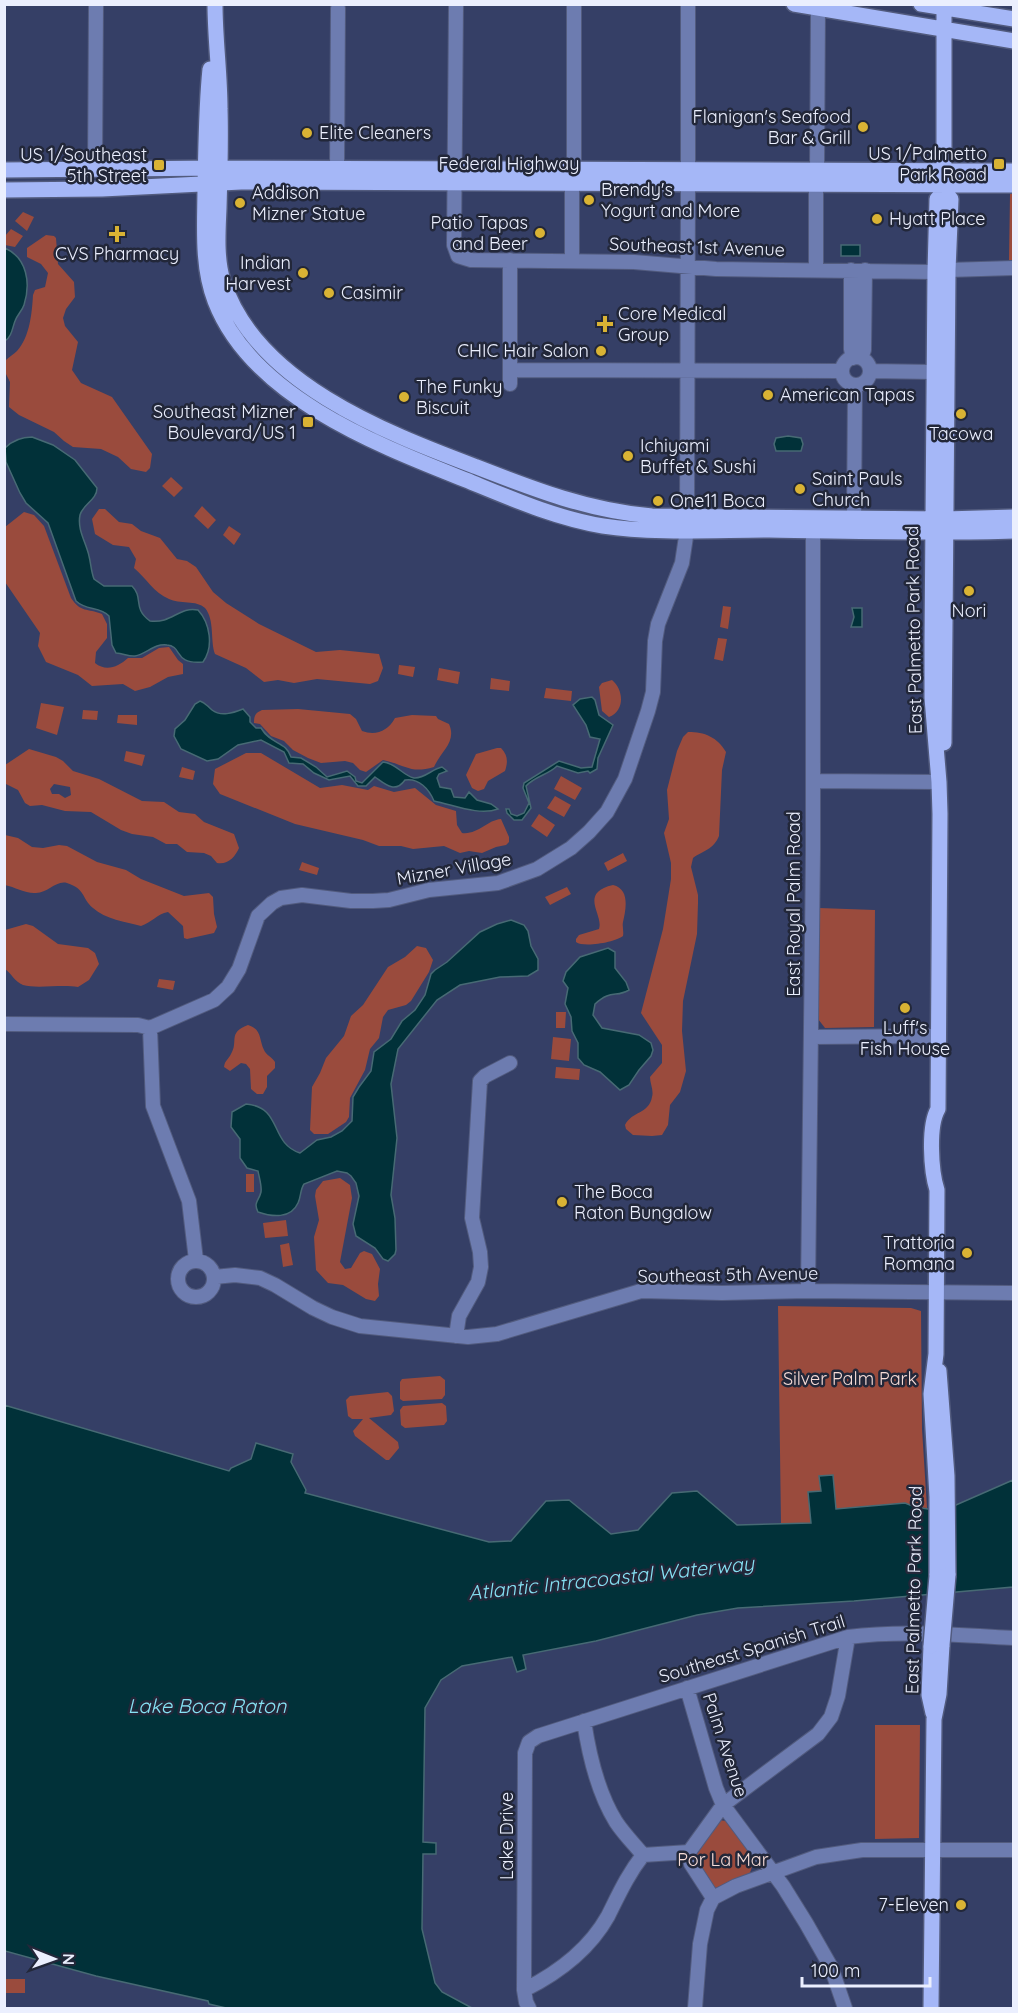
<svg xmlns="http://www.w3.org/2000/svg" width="1018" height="2013" font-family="Quicksand,sans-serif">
<rect width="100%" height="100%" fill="#353f66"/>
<!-- green -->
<path fill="#9a4b3d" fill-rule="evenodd" d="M1010,194H1013V260H1009Z
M23,212L34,217L27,231L15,221Z
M11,229L23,236L15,247L5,245V236Z
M46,235L54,236L56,238L58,264L74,282L75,297L66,309L63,318L65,326L78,342L72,370L81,383L112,397L152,454L150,468L146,472L131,469L118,457L101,449L73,447L64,441L54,432L19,415L9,407L10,382L5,372L6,360C9,357 14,354 17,351C30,337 32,312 33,295L35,290L45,287L48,273L41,264L27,257V248Z
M171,477L183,488L174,497L162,486Z
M202,506L216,520L208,529L194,516Z
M99,509H105L119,522L132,524L141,531L160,538L177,559L187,561L196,567L213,592L226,603L259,624L316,652L340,650L379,654L383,668L378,681L370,684L317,679L294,683L278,680L264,682L246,668L215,654C210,641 215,620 205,608C197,600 179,604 169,599C154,593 146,578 134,568L136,559L129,547L113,545L95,534L92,519Z
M24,512L34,515L44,526L71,598C81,613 87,608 102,614L107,624V638L96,652L95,663C106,672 118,667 128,658H142L159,648L169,647L178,660L183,664V674L168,677L150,687L135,691L123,684L92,686L78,675L46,662L38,646L40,633L5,582V527Z
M229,526L241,534L234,545L223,535Z
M723,606L731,607L728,629L720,627Z
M718,638L727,639L723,661L714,659Z
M399,665L415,667L413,677L398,674Z
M439,668L460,672L458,684L437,680Z
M491,678L510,681L509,691L490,689Z
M612,680C624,690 625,711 609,717L602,711L599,687L602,683Z
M546,688L572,691L571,701L544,698Z
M41,703L64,707L57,735L36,728Z
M298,709L350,714L356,719L362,731C376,736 388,731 395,718L412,715L436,716L438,719L449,724C457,742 441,751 434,767C410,774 406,765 383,760L366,772L360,770L353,763L345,761L321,763L308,758L293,750L284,741L271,736L260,724L254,723C254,716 255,713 262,710Z
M83,710L98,711L97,720L82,719Z
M118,715H137V725L117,723Z
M688,732C705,732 717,737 726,752L722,770L719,836C713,850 704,850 693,858L691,867L698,895V903L697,934L683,1001L682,1031L686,1071L680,1092L670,1105L668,1125L662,1135L652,1136L633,1135L626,1129L625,1125C632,1111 649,1114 652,1097C654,1090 650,1084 650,1077L662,1063V1045L641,1013L663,929L671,879V863L664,833L669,819L667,790L677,751L683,737Z
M497,748H501C508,755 508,762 505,771L488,781L484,789L478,791L472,788L466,775L476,754Z
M29,749L56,757L63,761L73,771L99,779L142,801L164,802L179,812L195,814L204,822L234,834L239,848C235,857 228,865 217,863L211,856L204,853L187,852L177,844H166L153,837L132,834L121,830L91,812L65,811L42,805L30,806L25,803L18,790L4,783L5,765ZM54,784L70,787L71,795L65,798L59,794H52L50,789Z
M126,751L145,755L142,766L124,761Z
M246,753H261L320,788L342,785L368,790L374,786L394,792L415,788L436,805L456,811L457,825L462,833C478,835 487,820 501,819L509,837V842L506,845L496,847L482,853L469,851L460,853L444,846L413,849L401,846H379L363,840L295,824L220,794L213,784L215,769Z
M182,767L195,771L193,780L179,777Z
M561,776L582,788L575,800L554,789Z
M555,796L571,805L564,817L547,808Z
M539,814L555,825L547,837L531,826Z
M5,835L18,838L32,847L43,848L59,845L67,846L97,862L126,870L141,879L184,896L209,893L213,897L214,914L217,927L214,933L187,939L184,938L183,926L168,912C157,914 151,923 141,926C126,922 105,919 93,908C81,898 86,889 67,883C56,880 48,893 36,893C26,894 15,887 5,885Z
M623,853L627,861L608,871L604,863Z
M302,862L319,868L317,875L299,870Z
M613,885C630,889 626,909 623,922C622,927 624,931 623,936C616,942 584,948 576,942V939L579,935L599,929C604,915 578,893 613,885Z
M567,887L571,894L550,905L545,897Z
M819,908L875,910L874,1027L825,1028L818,1019Z
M26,924L33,926L58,944L88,948L95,953L99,964L89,980L78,987C62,984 37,989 23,985C15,982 11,973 5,969V930Z
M417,946L426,948L433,960L429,972L411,1001L406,1005L388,1010L383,1017L379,1038L370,1049L365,1070L350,1098L349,1117L346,1122L328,1134H314L310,1130L312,1087L320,1073L326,1058L344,1036L351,1016L363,1005L388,967L405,957Z
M159,979L175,981L173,990L157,987Z
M556,1012H566L565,1028H556Z
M248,1025C262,1029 259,1040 264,1050C266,1055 272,1057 275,1062V1068L267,1076V1087L263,1094H257L251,1089L250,1069L246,1064L241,1063L230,1071L224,1067C225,1060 228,1060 231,1054C239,1041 227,1033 248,1025Z
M553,1037L571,1039L569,1061L551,1059Z
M556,1067L580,1069L579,1080L555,1078Z
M246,1174H254V1192H246Z
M340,1178L350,1185L352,1198L340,1262L345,1269L351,1268L360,1253L364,1251L372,1254L380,1269L378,1284L379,1296L375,1301L366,1299L343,1285L328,1283L316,1270L314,1237L319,1220L315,1196L316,1190L323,1181Z
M286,1220L288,1236L265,1238L263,1223Z
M289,1243L293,1265L283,1267L280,1245Z
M778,1306L911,1308L921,1311L922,1429L927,1508L915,1507L905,1503L836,1509L833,1476H819L821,1491L808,1492L811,1523L781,1525Z
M440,1376L445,1380V1395L442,1399L403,1401L400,1399V1382L402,1379Z
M388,1392L392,1396L394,1411L391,1415L369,1418L398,1442L399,1448L389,1460H386L355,1436L353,1431L363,1419H352L348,1416L346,1400L350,1396Z
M442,1403L446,1406L447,1421L444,1425L405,1428L401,1425L400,1410L403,1406Z
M875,1725H920L919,1838L875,1839Z
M719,1820L726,1821L731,1825C741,1839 765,1864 743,1880C736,1885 723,1887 715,1889L699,1873L696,1853Z
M5,1979H25V1993H5Z"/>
<!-- water -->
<path fill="#013139" stroke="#476a74" stroke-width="1.5" d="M841,245H860V256H841Z
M5,248C27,258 31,283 24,305C22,311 17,315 15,321C12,329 12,336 5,341Z
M788,436L801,438L803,444L801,451H776L774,444L776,438Z
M32,437L53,445L75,460L97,488C97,500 83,504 80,515C77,530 86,542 89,556C91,564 91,571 94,579L104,586H132C144,598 132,608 150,621C172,624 179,606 198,610C210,623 214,647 203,662C173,665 183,646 167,645C155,643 146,654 135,656C129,657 123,653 116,653L112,645L109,616C100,606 86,611 76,601L48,523L26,503L20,493L6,462L5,448C13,440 22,437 32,437Z
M852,608H862V627H851L854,617Z
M592,697L595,700L599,715L613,725L598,758L597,769L590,773L588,771L578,773L557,766C548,775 535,776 526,786L531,808L522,820H514L507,813L506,809H509L511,814L517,816L524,813L529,803L523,788L524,783L559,761L581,768L592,767L600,739L590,737L586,725L573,705L580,699Z
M200,701C206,703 207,706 212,710C221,717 233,713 243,709L250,717V722L256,728H261C271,745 286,741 291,757L301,758L316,767L327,777L347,771L355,777L356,781L362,783L383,762C396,763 402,775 414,778C424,779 432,769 442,767L447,771L439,774L437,778L440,787L451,789L454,797L465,798L469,792L477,800L491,804L498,809C479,816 454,805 434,801C429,789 419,778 405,780C395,794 385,784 375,777L366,786H358L350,776L329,780L314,773L303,764L289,763L284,752L261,740L238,745L218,759L207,761L181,749L174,736L175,729L185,720L195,704Z
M511,920L524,925L528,931L531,946L538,959V970L528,976L500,977L460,985L437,1000L398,1049L391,1084L397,1138L391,1195L395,1218L396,1250L395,1254L388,1261L383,1259L375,1248L356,1236L353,1224L359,1196L356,1183L351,1176L347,1173L337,1171L304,1184C300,1190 301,1197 298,1203C291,1219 272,1217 258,1212C253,1202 259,1201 261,1192C262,1186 259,1177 258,1171L247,1168L240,1158V1139L231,1127L232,1112L246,1104C283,1107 269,1143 300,1153L317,1140L331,1137L342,1131L352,1121L353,1097L359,1087L371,1071L374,1052L391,1039L402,1021L415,1010L425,995L431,974L435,970L447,962L480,932L497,924Z
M608,948L615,952V968L626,982L629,990C616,998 611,989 595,1004L593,1015L602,1028L639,1035L651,1043L653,1050L651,1056L639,1070L629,1085L620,1090L600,1072L584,1065L578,1058V1043L572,1031L571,1017L565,1004L568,988L563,981L566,972L580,957Z
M4,1405L229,1471L231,1468L251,1459L256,1443L293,1454L291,1462L306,1490L305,1493L489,1542L511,1541L546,1501L569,1500L611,1534L638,1530L672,1493L697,1491L737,1525L811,1523L808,1492L821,1491L819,1476L833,1475L836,1509L905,1503L915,1507L928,1509L956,1505L1013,1480V1587L854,1601L738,1608L697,1615L596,1641L523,1655L526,1669L517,1672L512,1657L462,1666L441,1680L425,1708L423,1842L436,1843V1854H423L422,1929L435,1983L442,1992L472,2008H226L209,2004L208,2001L96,1976L5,1951Z"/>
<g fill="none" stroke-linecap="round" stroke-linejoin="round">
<defs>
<path id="minor" d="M456,4L454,245L458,256L471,260L634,262L716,269L935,272
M337,169L338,8
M574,169V4
M95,170L96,4
M688,170V4
M817,171L818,9
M816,185V269
M572,261V183
M851,270V349L853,358
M948,270L1014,268
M842 371a14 14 0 1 1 28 0a14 14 0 1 1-28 0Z
M861,358L864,350L865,270
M510,370L842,371
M870,371L934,372
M510,384V260
M854,518L855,385
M813,781L939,782
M4,1024L138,1025L150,1028L214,1000L228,987L239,969L258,916L272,903L281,898L302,895L351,901H373L389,900L429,890L498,883L537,869L571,848L589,832L607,812L625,779L648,711L653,692L655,641L658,624L682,563L687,530L688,184
M150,1028L153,1106L189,1201L196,1260
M811,1037L938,1036
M178 1279a18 18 0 1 1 36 0a18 18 0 1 1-36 0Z
M214,1277L235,1275L260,1278L275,1285L313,1308L332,1317L360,1326L468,1337L497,1334L641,1291L722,1293L808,1291L1014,1293
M808,1291L813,850V519
M456,1336L459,1316L478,1282L481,1267L480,1252L472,1218L480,1081L485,1076L510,1063
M687,1688L716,1788L723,1805L783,1886L806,1923L831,1967L845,2008
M584,1721C589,1755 598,1793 616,1822C624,1834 634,1844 643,1855
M689,1852L723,1805L818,1734L831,1717L838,1696L848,1637
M689,1852L691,1864L713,1898
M643,1855L689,1852
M524,1990C558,1973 589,1950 608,1916C619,1894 628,1874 643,1855
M529,2008L526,2002L524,1990L525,1753L529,1742L538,1736L848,1637C902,1630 959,1635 1014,1638
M695,2008L700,1944L707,1910L713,1898L736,1886L816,1857L862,1850H1014"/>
<path id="major" d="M215,4C215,39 220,74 220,109C221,142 220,175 219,208C218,232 216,258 223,281C255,382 384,432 474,466C533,489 589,511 652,516L945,519L1014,517
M794,4L1014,41
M921,4L1014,19
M210,69C206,108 206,147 205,186C205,224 201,265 215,301C252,397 378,445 466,480C510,498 555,518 603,526C654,534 717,530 769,530C851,531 932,534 1014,531
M4,170L220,168L1014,171
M4,190L102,189L241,182L1014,185
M944,743L948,270L951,199L944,192V4
M939,1371L947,1476L948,1575
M937,1576V1497L931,1394L936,1354L937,1190C931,1171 928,1126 938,1109L940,814L939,782L932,698V642L935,272L937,199L944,192
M931,1646L929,1695L933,1713
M931,2008L934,1719L939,1694L942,1645"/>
</defs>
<!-- minor casing -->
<use href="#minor" stroke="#525b7e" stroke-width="16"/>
<!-- major casing -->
<use href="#major" stroke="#525b7e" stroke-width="18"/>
<!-- minor -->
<use href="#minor" stroke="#6d7cb0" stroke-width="14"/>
<!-- major -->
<use href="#major" stroke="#a5b7f7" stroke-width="15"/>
<defs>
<path id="major-bridge" d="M942,1645L948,1575
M931,1646L937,1576"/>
</defs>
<!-- major-bridge casing -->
<use href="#major-bridge" stroke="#525b7e" stroke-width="18" stroke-linecap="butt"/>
<!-- major-bridge -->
<use href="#major-bridge" stroke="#a5b7f7" stroke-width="15"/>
</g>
<!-- markers -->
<g fill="#d9b334" stroke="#222739" stroke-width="2">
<circle cx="863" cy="127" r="6"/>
<circle cx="307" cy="133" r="6"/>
<rect x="993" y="158" width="12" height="12" rx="3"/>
<rect x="153" y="159" width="12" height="12" rx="3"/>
<circle cx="589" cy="200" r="6"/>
<circle cx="240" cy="203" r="6"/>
<circle cx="877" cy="219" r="6"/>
<circle cx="540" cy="233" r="6"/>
<path d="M114 225h6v6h6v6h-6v6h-6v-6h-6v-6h6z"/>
<circle cx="303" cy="273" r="6"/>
<circle cx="329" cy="293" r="6"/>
<path d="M602 315h6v6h6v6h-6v6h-6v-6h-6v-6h6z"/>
<circle cx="601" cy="351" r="6"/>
<circle cx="768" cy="395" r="6"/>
<circle cx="404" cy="397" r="6"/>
<circle cx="961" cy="414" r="6"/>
<rect x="302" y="416" width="12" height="12" rx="3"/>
<circle cx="628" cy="456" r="6"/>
<circle cx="800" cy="489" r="6"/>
<circle cx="658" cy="501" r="6"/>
<circle cx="969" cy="591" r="6"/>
<circle cx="905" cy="1008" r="6"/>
<circle cx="562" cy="1202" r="6"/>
<circle cx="967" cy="1253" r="6"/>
<circle cx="961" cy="1905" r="6"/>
</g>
<g text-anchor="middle" stroke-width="5" stroke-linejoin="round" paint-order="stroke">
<!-- poi labels -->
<g font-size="18" fill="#ebeffe" stroke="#222739" text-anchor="start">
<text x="851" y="123" text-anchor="end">Flanigan's Seafood<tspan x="851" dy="21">Bar &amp; Grill</tspan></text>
<text x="319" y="139">Elite Cleaners</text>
<text x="987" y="160" text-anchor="end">US 1/Palmetto<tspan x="987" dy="21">Park Road</tspan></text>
<text x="147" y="161" text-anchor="end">US 1/Southeast<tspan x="147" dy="21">5th Street</tspan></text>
<text x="601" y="196">Brendy's<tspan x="601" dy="21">Yogurt and More</tspan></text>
<text x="252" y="199">Addison<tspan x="252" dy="21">Mizner Statue</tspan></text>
<text x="889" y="225">Hyatt Place</text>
<text x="528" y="229" text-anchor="end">Patio Tapas<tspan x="528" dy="21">and Beer</tspan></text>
<text x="117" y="260" text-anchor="middle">CVS Pharmacy</text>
<text x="291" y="269" text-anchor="end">Indian<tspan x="291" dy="21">Harvest</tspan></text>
<text x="341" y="299">Casimir</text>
<text x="618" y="320">Core Medical<tspan x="618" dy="21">Group</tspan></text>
<text x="589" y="357" text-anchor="end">CHIC Hair Salon</text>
<text x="416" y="393">The Funky<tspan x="416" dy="21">Biscuit</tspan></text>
<text x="780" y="401">American Tapas</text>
<text x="296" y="418" text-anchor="end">Southeast Mizner<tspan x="296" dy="21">Boulevard/US 1</tspan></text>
<text x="961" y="440" text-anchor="middle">Tacowa</text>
<text x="640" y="452">Ichiyami<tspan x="640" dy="21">Buffet &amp; Sushi</tspan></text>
<text x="812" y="485">Saint Pauls<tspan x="812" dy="21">Church</tspan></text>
<text x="670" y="507">One11 Boca</text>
<text x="969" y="617" text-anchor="middle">Nori</text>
<text x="905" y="1034" text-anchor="middle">Luff's<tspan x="905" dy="21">Fish House</tspan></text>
<text x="574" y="1198">The Boca<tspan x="574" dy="21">Raton Bungalow</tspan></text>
<text x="955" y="1249" text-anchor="end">Trattoria<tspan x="955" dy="21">Romana</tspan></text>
<text x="949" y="1911" text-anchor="end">7-Eleven</text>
</g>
<!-- street labels -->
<g font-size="18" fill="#ebeffe" stroke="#222739">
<text x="509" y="170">Federal Highway</text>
<text transform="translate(697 247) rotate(2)" y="6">Southeast 1st Avenue</text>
<text transform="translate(914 630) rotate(-91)" y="6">East Palmetto Park Road</text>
<text transform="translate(454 869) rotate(-10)" y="6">Mizner Village</text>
<text transform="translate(794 904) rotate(-90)" y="6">East Royal Palm Road</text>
<text transform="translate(728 1275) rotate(-1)" y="6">Southeast 5th Avenue</text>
<text transform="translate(914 1590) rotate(-89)" y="6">East Palmetto Park Road</text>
<text transform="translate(752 1649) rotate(-17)" y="6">Southeast Spanish Trail</text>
<text transform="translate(725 1745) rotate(72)" y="6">Palm Avenue</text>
<text transform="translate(507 1836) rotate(-90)" y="6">Lake Drive</text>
</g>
<!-- park labels -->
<g font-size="18" fill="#f6dbd6" stroke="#222739">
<text x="850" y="1385">Silver Palm Park</text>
<text x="723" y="1866">Por La Mar</text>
</g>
<!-- water labels -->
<g font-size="20" font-style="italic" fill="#86e2f4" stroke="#222739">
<text transform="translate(611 1578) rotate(-6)" y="7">Atlantic Intracoastal Waterway</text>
<text x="207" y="1713">Lake Boca Raton</text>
</g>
</g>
<!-- border -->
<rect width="1018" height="2013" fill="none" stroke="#ebeffe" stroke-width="12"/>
<!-- north arrow -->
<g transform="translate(54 1959) rotate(91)" stroke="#222739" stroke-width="4.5" paint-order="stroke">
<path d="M0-4.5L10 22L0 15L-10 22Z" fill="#ebeffe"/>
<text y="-9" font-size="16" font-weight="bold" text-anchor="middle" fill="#ebeffe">N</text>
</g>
<!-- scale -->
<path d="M802 1977v9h128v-9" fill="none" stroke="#ebeffe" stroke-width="3"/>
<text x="811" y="1977" font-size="18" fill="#ebeffe" stroke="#222739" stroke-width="4.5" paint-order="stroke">100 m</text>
</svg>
